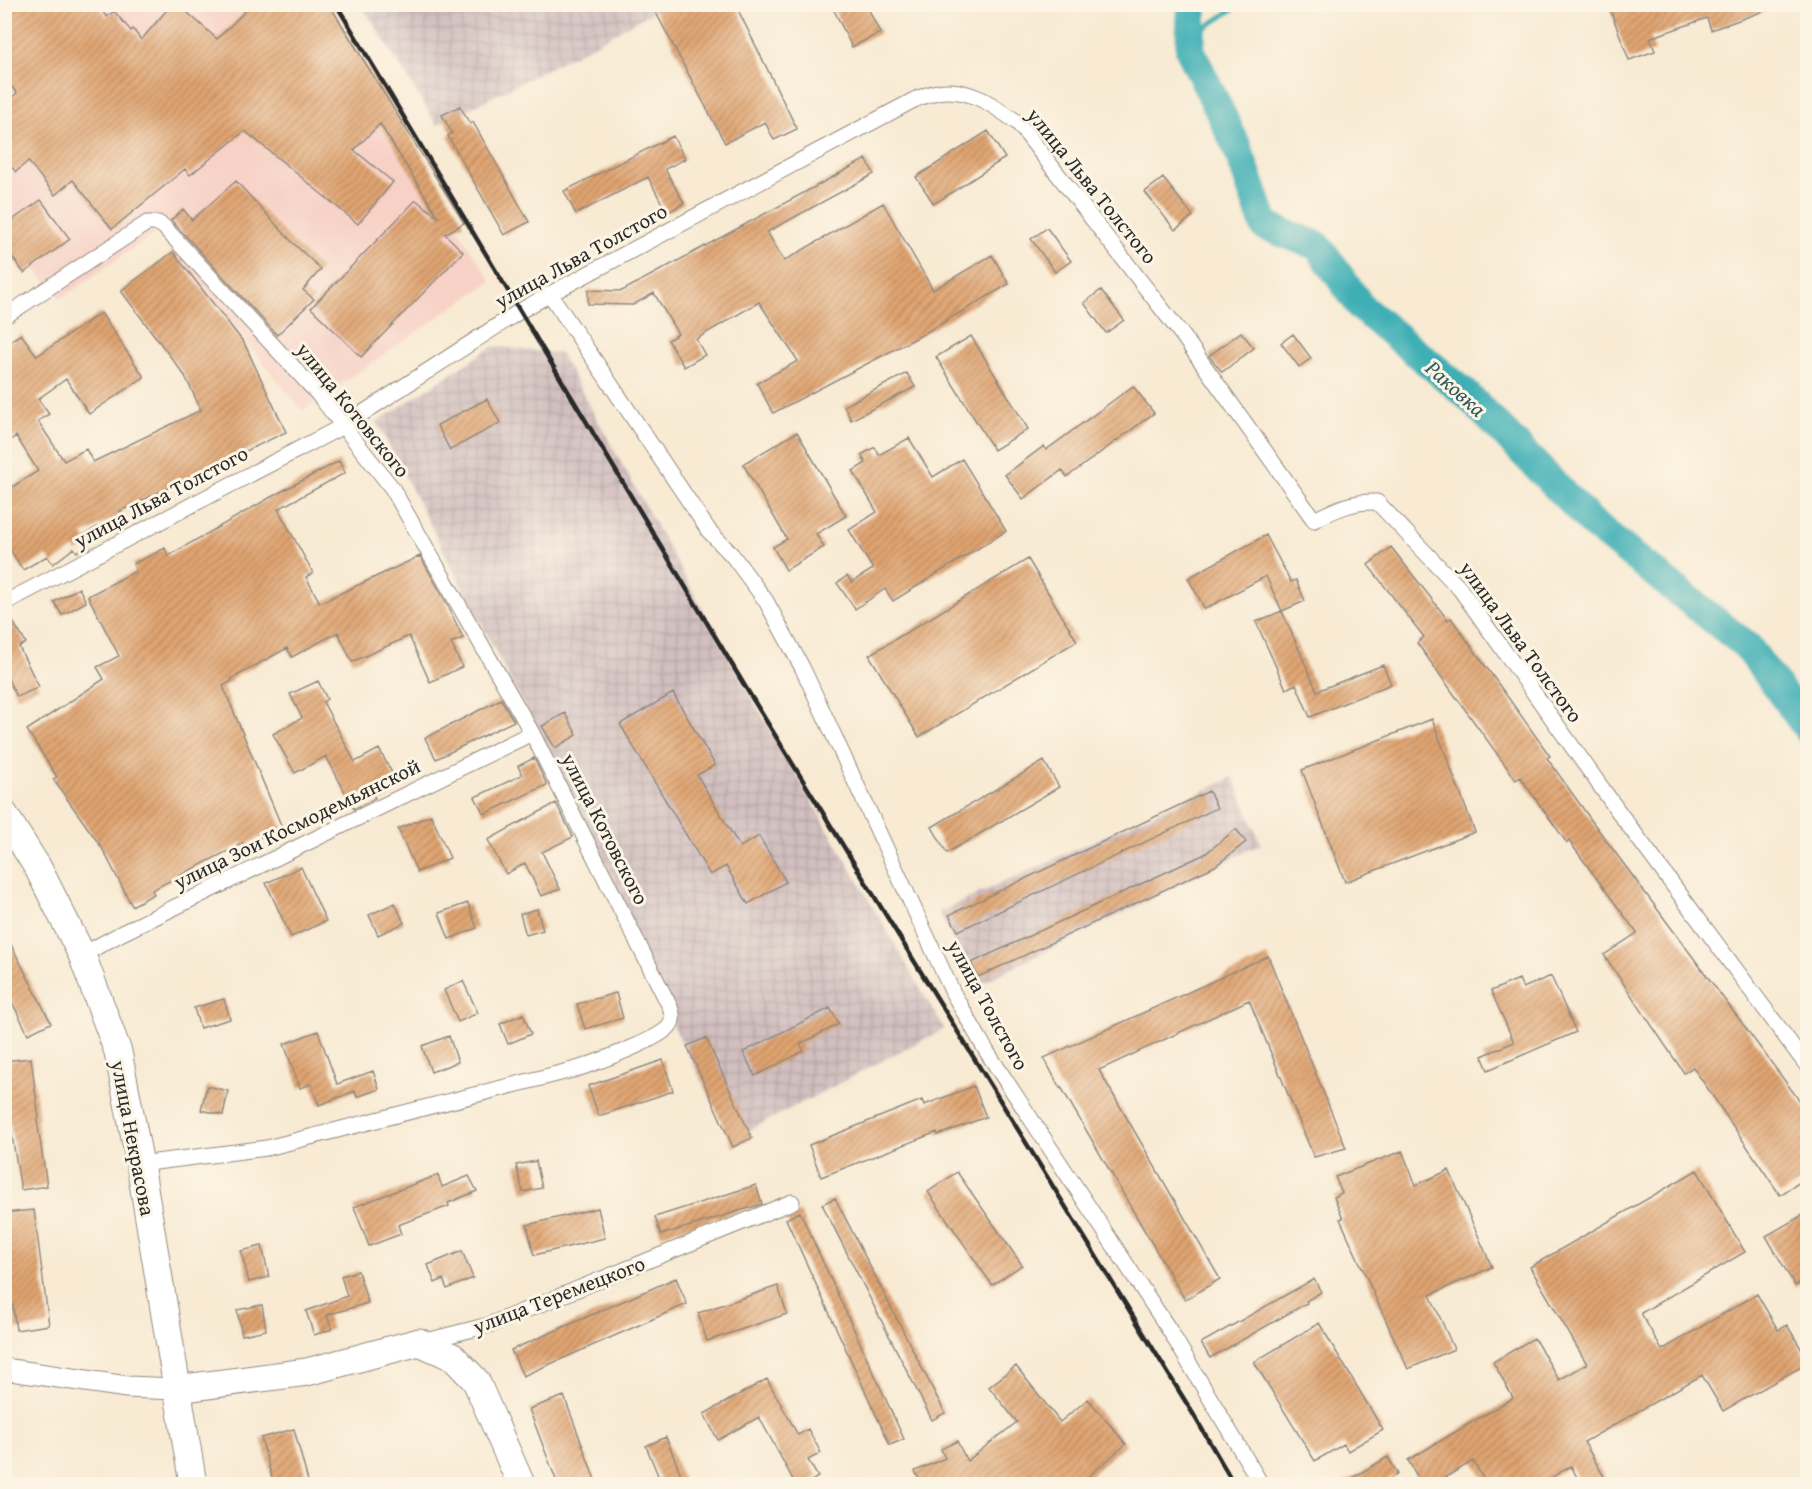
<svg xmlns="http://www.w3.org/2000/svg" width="1812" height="1489" font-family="'Gentium Book Plus',serif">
<defs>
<pattern id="industrial-grid" width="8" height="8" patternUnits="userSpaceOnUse" patternTransform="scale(1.5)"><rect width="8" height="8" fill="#d2bfbf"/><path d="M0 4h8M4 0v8" fill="none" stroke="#b4a4a4"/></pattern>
<pattern id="building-hatch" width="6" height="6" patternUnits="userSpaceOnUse" patternTransform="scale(1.5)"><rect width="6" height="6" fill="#e0a471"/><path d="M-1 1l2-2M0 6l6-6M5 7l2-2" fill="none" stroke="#b6865d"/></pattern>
</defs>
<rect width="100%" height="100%" fill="#fcf5e5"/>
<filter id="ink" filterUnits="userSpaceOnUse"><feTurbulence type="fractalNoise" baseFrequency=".0167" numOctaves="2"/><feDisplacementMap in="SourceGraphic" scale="12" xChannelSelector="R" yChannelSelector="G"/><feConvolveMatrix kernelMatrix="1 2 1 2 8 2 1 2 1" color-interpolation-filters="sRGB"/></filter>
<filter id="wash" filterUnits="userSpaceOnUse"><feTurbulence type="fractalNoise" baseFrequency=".008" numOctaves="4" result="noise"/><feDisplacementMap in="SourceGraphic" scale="24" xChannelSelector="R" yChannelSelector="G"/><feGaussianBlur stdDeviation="1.35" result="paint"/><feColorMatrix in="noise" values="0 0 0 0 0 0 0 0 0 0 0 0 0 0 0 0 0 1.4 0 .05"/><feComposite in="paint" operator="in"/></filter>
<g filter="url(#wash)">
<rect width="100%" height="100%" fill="#f8ead3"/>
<!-- built -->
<path fill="#f7d1c6" d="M4,5H315L491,281L302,411L158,231L60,299L5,232Z"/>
<!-- industrial -->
<path fill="url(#industrial-grid)" d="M362,5H665L590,47L437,125Z
M493,346L561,354L746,688L944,1029L732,1139L656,992L610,873L377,422Z
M1233,777L1261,844L976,986L939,912Z"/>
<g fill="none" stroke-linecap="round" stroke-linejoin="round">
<!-- stream -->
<path stroke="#3eafb5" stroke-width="5" d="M1191,37L1241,4"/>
<!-- river -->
<path stroke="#3eafb5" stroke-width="30" d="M1192,4L1190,50L1237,147L1265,226L1318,246L1362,308L1465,393L1595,526L1747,646L1808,729"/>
</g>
<g id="blocks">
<!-- building -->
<path fill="url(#building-hatch)" d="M4,4H96L107,17L114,11L131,31L133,29L141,40L172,4H178L217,39L252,4H329L464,223L445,234L463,252L361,357L311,308L416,200L439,218L380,124L354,150L393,182L358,224L245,131L190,175L185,169L112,229L73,180L55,195L28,161L16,172L4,159V104L17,93L4,78Z
M663,4H735L797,129L774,140L765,122L725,143L654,9Z
M831,4H866L880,33L852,47Z
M1608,4H1636L1638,8L1649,4H1778V6L1711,30L1707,18L1650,38L1655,51L1629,60Z
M460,106L470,124L473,122L529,222L504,235L448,136L452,133L442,115Z
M988,131L1005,158L934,204L916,177Z
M673,136L685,159L665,169L684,203L667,213L648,177L576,214L564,191Z
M866,159L874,174L767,232L784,261L883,203L933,290L992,255L1009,284L918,337L773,413L757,383L798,361L759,302L696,339L705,355L684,367L668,340L678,334L654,293L633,305L588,304V290L622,291Z
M1163,178L1193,216L1175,230L1145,192Z
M236,181L293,243L321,269L303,290L314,299L277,335L171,220L183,209L192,220Z
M41,200L70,239L24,273L4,246V226Z
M1047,228L1071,261L1055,272L1031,239Z
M173,252L244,343L286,432L120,511L122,514L83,535L89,544L77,552L74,548L53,564L47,556L23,570L4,540V492L38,471L16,436L4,445V345L21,334L37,356L101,313L144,377L89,414L66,379L38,399L49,414L38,421L64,461L86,449L93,462L201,410L185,376L121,291Z
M1101,290L1124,320L1106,333L1084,303Z
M1241,332L1254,348L1222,372L1209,356Z
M1293,334L1311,358L1299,367L1281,343Z
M971,336L1028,429L994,450L936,357Z
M907,373L915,387L851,420L844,406Z
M1133,386L1154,413L1067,477L1062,470L1023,499L1005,475L1044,446L1046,450Z
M487,399L500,423L450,450L437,425Z
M797,432L846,516L816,534L824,547L786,570L773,547L787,539L743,464Z
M909,438L933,477L962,459L1006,531L893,601L885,589L855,609L837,583L847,576L852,582L873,569L849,530L877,512L853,471L866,463L861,455L875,447L879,455Z
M339,461L345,473L278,509L313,573L306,577L320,603L420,556L447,604L463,638L451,643L462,667L430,682L409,636L352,662L338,632L292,657L287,648L231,679L232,681L223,686L286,837L271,845L265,835L244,846L243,843L152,890L154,894L132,906L102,848L53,779L57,777L27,730L104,679L97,667L119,656L88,596L136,571L133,564L165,548L168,556L271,497Z
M1266,535L1291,582L1296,580L1305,601L1282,611L1266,576L1205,609L1188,578Z
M1391,547L1448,620L1451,618L1550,756L1547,758L1594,824L1808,1112V1177L1780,1195L1693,1067L1684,1073L1604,955L1637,933L1569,841L1567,843L1520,777L1516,780L1417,643L1424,637L1368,565Z
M1028,559L1077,641L919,737L869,655Z
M79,588L86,602L62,615L54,602Z
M1282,611L1317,691L1383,665L1391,684L1310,717L1296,684L1286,689L1256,622Z
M4,618L8,625L13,622L26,643L19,647L39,687L17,697L4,671Z
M318,681L327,699L323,702L355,762L379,749L397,782L373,795L375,798L354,809L326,756L295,773L273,734L302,718L290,694Z
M673,693L715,765L697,775L740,847L759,836L786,882L748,904L726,866L710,875L620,724Z
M501,699L514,721L436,759L425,738Z
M565,713L577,735L555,748L542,726Z
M1432,719L1475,832L1345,882L1302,770Z
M534,758L547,785L484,814L475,797L522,775L518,766Z
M1044,761L1059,787L947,853L932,827Z
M1209,791L1217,808L958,931L949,915Z
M556,803L573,837L542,852L560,889L541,896L525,863L506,874L488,840Z
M431,815L450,858L417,872L398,829Z
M1236,829L1246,842L1215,866L978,977L971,963L1205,854Z
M301,867L326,921L291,937L266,883Z
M395,903L404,923L378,935L369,915Z
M468,903L477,928L449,939L439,913Z
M537,909L543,930L526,935L520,914Z
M4,931L51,1023L28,1034L4,986Z
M1268,956L1346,1148L1314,1157L1249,1000L1099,1070L1220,1279L1185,1300L1061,1087L1060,1088L1044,1058Z
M1551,976L1576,1032L1488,1070L1482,1056L1514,1042L1491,991L1519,979L1523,988Z
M463,981L478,1013L458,1022L444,990Z
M616,993L623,1018L585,1029L577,1004Z
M224,999L230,1019L200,1028L194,1008Z
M830,1008L839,1024L800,1044L804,1051L755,1076L743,1052Z
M523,1014L531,1034L508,1044L500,1024Z
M318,1031L337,1084L373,1071L379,1089L357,1097L355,1091L319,1105L311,1084L300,1088L284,1044Z
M449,1036L458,1062L431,1072L422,1046Z
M706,1038L752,1138L733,1147L687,1046Z
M31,1058L39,1119L37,1120L47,1186L21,1190L10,1123L4,1124V1061Z
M663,1060L673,1091L599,1116L588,1086Z
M207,1086L228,1091L223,1115L201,1110Z
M974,1086L986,1117L938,1135L937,1132L821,1177L809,1145L922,1100L924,1105Z
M1402,1151L1416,1185L1449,1170L1492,1267L1430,1295L1454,1349L1408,1369L1340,1219L1343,1218L1334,1197L1342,1193L1335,1177Z
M536,1161L542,1188L523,1192L516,1165Z
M1697,1170L1745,1252L1641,1313L1662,1350L1757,1294L1778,1330L1787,1325L1808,1360V1363L1723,1411L1702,1375L1584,1442L1609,1485H1581L1571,1466L1539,1485H1487L1473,1461L1432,1485H1422L1408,1460L1513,1398L1493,1362L1534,1338L1559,1380L1587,1364L1530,1267Z
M957,1172L1022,1265L992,1285L928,1192Z
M438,1175L442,1187L469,1176L477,1191L448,1203L449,1206L398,1225L401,1234L369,1246L354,1207Z
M756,1185L762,1204L661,1235L655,1217Z
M835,1198L945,1413L932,1420L822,1204Z
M598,1208L605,1238L534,1255L527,1225Z
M34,1210L49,1325L16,1330L4,1240V1213Z
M800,1212L904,1439L890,1445L786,1219Z
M1808,1212V1279L1795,1286L1766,1236Z
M262,1246L269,1277L249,1282L241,1251Z
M462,1251L473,1278L447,1289L443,1279L435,1283L428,1265Z
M358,1271L368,1303L327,1315L332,1329L314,1335L306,1311L347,1296L341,1276Z
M676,1278L687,1304L523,1376L511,1350Z
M1314,1279L1321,1292L1306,1301L1307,1303L1210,1358L1201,1343Z
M778,1286L787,1314L707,1341L698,1313Z
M262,1305L266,1330L242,1335L237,1310Z
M1319,1323L1383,1430L1348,1451L1344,1444L1315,1461L1254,1362Z
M1016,1366L1060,1422L1088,1399L1126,1444L1079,1485H922L915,1471L945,1458L941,1449L957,1441L967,1461L1017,1422L989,1387Z
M767,1379L798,1435L808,1429L821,1453L808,1460L818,1477L805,1485H796L759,1417L718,1440L704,1414Z
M564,1396L597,1485H558L529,1409Z
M294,1429L309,1485H274L261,1438Z
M666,1437L685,1485H662L646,1446Z
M1388,1457L1398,1474L1380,1485H1340Z"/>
</g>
</g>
<g filter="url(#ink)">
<use href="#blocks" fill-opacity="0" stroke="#928a7f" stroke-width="1.5"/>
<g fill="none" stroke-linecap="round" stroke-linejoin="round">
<defs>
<path id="street" d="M550,294L709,531L732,555L766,601L803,669L953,993L987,1052L1170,1331L1261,1484
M4,317L147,223H158L164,227L318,394L392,488L532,733L670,1007C672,1013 674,1019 670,1025C663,1038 597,1062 580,1068L267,1148L140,1164
M4,603L343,426L520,311L550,294L914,100C921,97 929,94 937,92C968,86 995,106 1018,123L1183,336L1314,520C1337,509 1351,501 1377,502L1460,589L1621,815L1808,1067
M82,955L122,933L532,733
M422,1342L489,1325L792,1202"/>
<path id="secondary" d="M4,1369L127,1387L177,1389"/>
<path id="highway" d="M4,814L38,868L82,955L118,1052L140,1164L193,1484
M177,1389L307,1372L419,1342L453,1357L476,1381L521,1484"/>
</defs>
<!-- street casing -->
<use href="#street" stroke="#928a7f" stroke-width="17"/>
<!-- secondary casing -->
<use href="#secondary" stroke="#928a7f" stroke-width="23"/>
<!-- highway casing -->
<use href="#highway" stroke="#928a7f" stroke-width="29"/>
<!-- street -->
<use href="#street" stroke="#fff" stroke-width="15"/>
<!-- secondary -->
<use href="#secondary" stroke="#fff" stroke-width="21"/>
<!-- highway -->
<use href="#highway" stroke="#fff" stroke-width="27"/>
<!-- rail -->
<path stroke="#2b2b2b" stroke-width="4.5" d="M336,4L746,688L1192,1412L1234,1484"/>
</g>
</g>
<g text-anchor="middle" stroke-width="6" stroke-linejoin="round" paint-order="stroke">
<!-- street labels -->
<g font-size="21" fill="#2b2b2b" stroke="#fcf5e5">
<text transform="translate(1092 186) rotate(51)" y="7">улица Льва Толстого</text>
<text transform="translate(581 256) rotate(-29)" y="7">улица Льва Толстого</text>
<text transform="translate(353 410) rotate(51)" y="7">улица Котовского</text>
<text transform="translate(161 497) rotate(-28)" y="7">улица Льва Толстого</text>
<text transform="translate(1521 642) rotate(54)" y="7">улица Льва Толстого</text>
<text transform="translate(297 824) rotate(-26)" y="7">улица Зои Космодемьянской</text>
<text transform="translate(605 829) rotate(63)" y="7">улица Котовского</text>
<text transform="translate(988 1005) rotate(61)" y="7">улица Толстого</text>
<text transform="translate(133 1138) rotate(79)" y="7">улица Некрасова</text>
<text transform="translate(559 1295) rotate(-21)" y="7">улица Теремецкого</text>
</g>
<!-- water labels -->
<g font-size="22" font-style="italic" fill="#32595b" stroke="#fcf5e5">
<text transform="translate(1456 388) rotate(42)" y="8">Раковка</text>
</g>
</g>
<!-- margin -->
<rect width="1812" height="1489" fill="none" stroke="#fcf5e5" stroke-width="24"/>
</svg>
